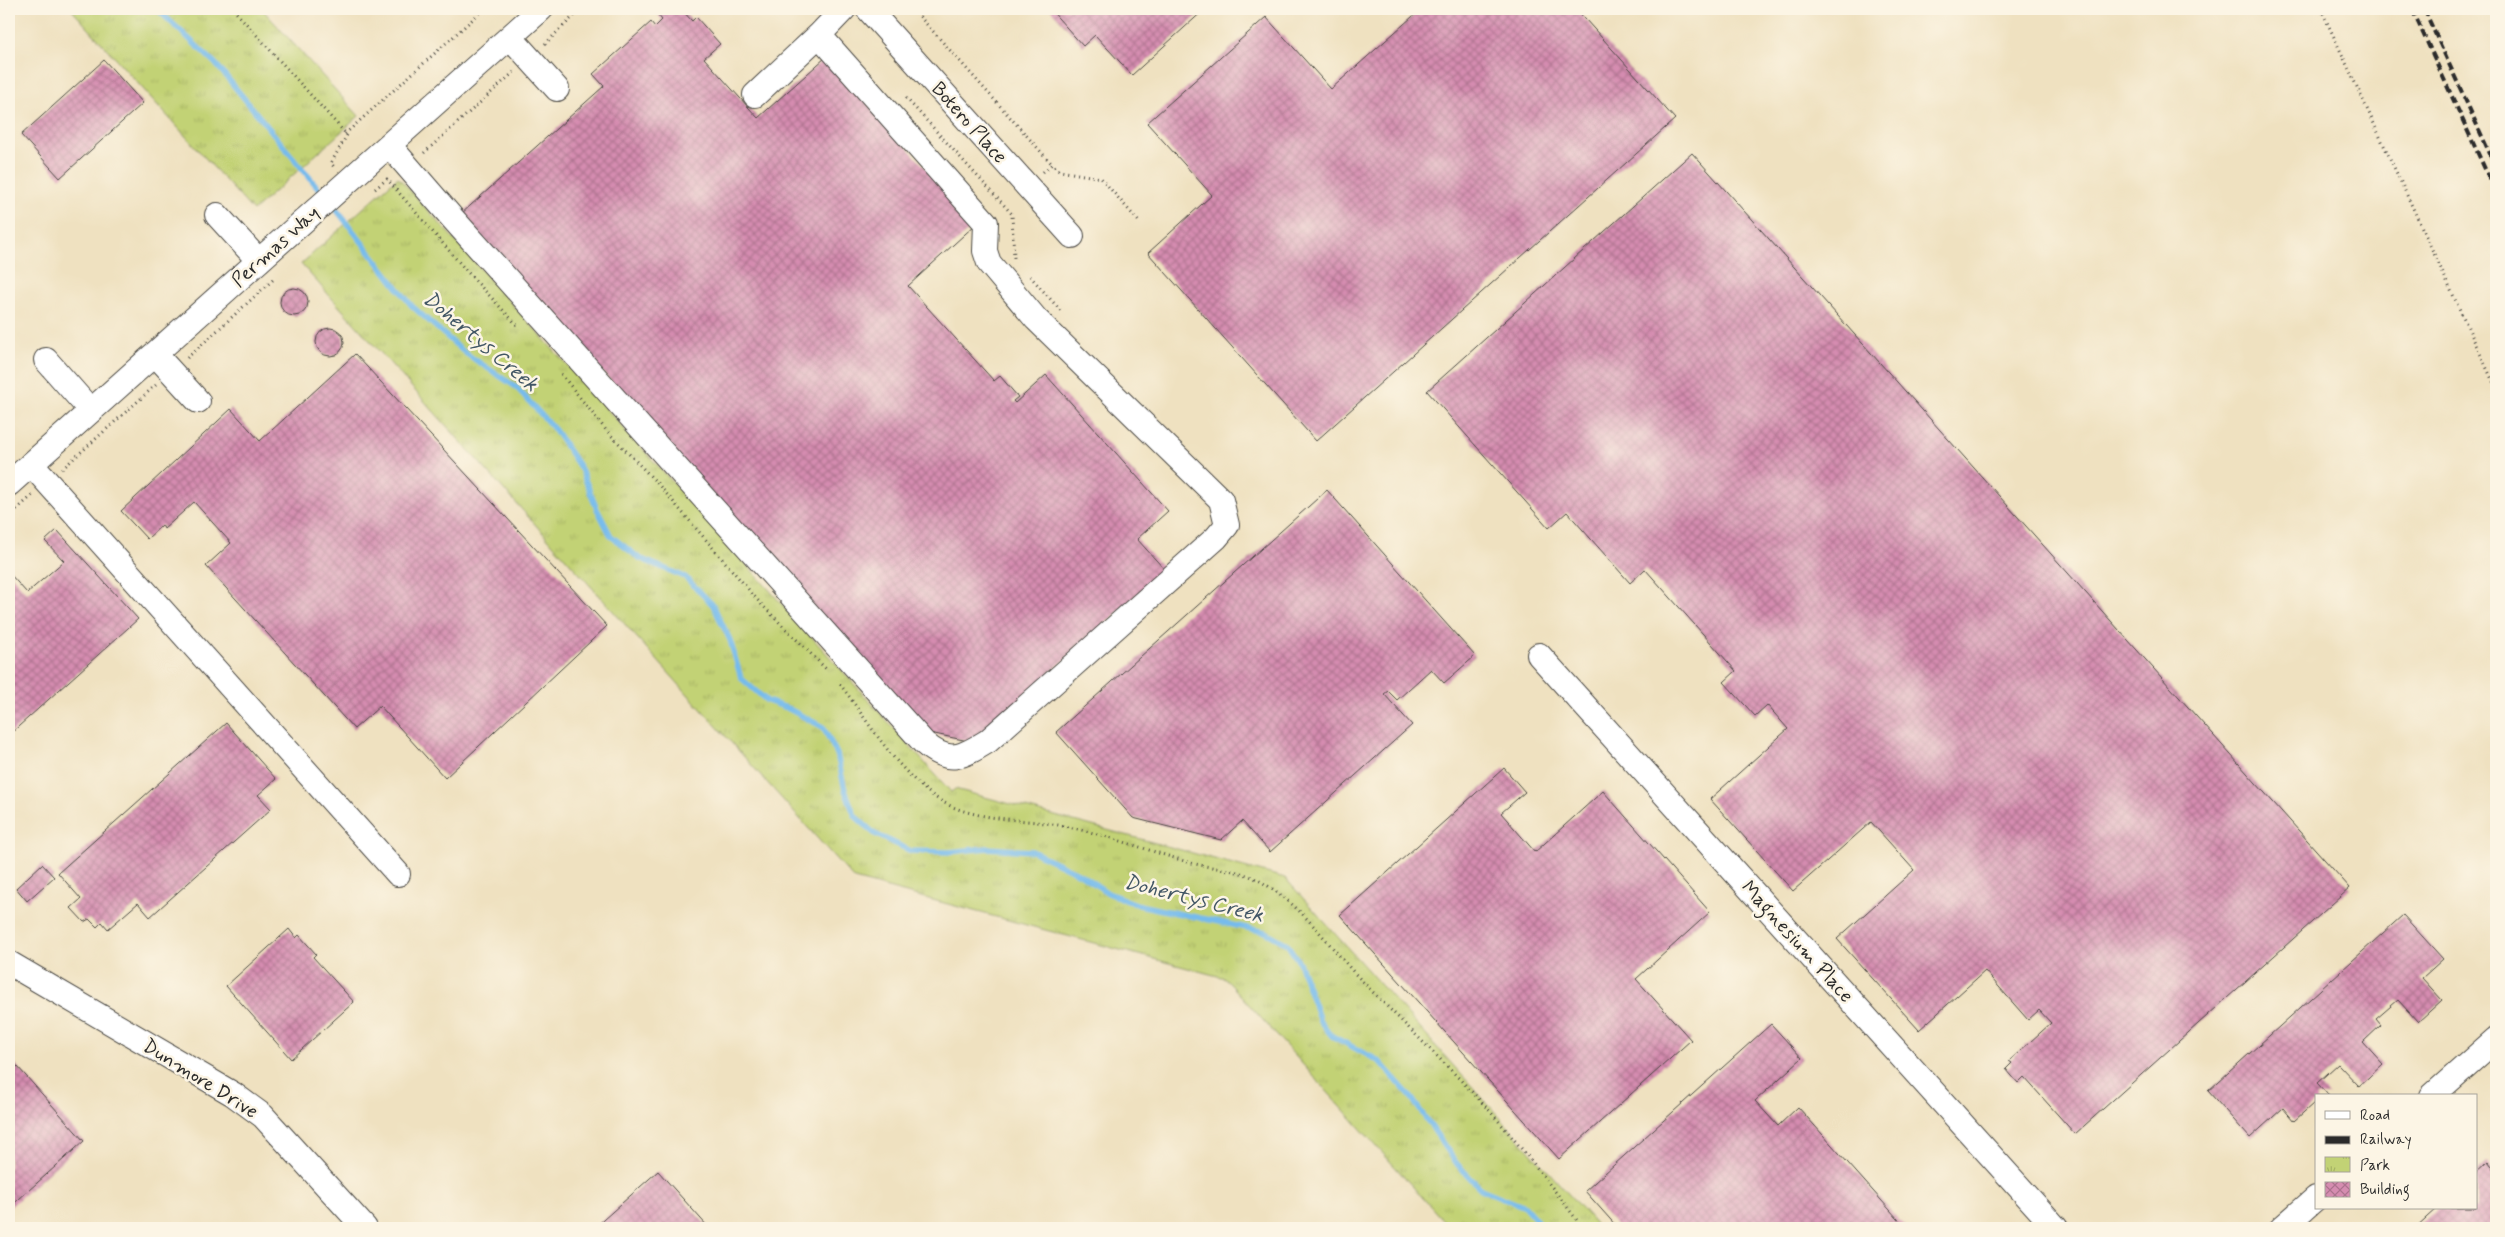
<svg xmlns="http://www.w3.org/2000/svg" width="2505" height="1237" font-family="Mynerve,sans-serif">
<defs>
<pattern id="park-tufts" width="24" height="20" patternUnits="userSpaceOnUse" patternTransform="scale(1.25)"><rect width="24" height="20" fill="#c2d275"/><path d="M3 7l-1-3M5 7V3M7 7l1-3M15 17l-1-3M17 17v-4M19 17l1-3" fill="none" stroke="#a7b465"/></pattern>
<pattern id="building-cross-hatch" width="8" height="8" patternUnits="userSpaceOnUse" patternTransform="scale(1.25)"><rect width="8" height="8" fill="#d58cb0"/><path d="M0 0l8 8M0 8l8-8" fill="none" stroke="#ad738f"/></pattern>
</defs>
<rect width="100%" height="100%" fill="#fcf5e5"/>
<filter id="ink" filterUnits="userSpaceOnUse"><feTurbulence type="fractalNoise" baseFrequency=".02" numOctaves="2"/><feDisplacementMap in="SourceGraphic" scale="10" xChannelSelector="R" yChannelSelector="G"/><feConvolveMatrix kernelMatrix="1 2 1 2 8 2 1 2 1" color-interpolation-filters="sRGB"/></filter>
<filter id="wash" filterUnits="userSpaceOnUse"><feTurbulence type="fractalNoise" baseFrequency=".0096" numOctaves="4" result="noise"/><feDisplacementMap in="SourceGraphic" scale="20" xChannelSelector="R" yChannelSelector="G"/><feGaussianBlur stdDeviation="1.12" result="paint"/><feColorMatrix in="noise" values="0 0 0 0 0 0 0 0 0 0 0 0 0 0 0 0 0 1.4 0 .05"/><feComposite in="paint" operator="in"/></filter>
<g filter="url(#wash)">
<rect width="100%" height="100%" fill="#efe1c0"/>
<!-- park -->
<path fill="url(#park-tufts)" stroke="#767e50" d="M71,9H262L359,116L253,211Z
M398,177L951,792L955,789L1285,878L1599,1228H1450L1225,978L854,879L301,264Z"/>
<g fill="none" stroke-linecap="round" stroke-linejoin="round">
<!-- stream -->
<path stroke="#76bbec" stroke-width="5.5" d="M157,9L215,63L324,195
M332,204L412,306L465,353L516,387L555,430L581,469L596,507L611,536L639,558L685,577L713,605L730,640L741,678L767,701L787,708L823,727L837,754L845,790L855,816L875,834L911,851L949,852L987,848L1032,851L1080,874L1108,893L1139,905L1266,932L1287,944L1299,962L1320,1021L1332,1036L1379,1061L1411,1097L1457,1164L1481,1189L1525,1207L1538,1222L1540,1228"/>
</g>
<g id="blocks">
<!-- building -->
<path fill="url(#building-cross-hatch)" d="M664,9H681L692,21L696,17L720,44L704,58L758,118L826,57L976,224L908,286L994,381L1000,376L1018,397L1013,401L1015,403L1046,375L1168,511L1137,539L1165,570L973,742L925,732L461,214L604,86L593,74L651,22L655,27L662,20L658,15Z
M1050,9H1205L1132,75L1095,35L1083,46Z
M1421,9H1576L1675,119L1316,441L1148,253L1212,195L1147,123L1266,17L1331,89Z
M104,60L143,103L60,178L21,135Z
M1692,153L2350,888L2075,1134L2024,1077L2018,1083L2006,1069L2012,1063L2009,1061L2051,1023L2039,1010L2028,1020L1985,971L1919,1030L1837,939L1914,870L1871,822L1793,891L1710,799L1788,729L1767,705L1755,716L1724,682L1736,671L1645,569L1630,583L1567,512L1549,528L1427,391Z
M280 302a14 14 0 1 1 28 0a14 14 0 1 1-28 0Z
M316 342a14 14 0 1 1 28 0a14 14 0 1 1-28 0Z
M355,354L607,626L445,778L380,706L354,729L206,566L231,543L194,502L164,529L162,525L147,539L121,511L231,409L260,441Z
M1327,490L1475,656L1444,683L1431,669L1397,700L1388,691L1384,694L1412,725L1270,852L1242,821L1221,840L1133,818L1056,732Z
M57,530L138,619L9,735V573L27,593L64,561L45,541Z
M226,723L276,779L258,795L271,809L150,917L138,903L108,929L102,922L97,927L89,919L84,922L71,908L81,899L58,873Z
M1504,768L1525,792L1501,813L1535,852L1603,791L1710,912L1636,979L1691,1040L1559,1159L1340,915Z
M42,864L54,877L27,901L16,888Z
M2403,915L2443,959L2422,978L2442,1000L2418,1022L2398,1000L2376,1019L2381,1025L2363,1042L2383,1064L2369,1077L2359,1086L2338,1064L2317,1083L2329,1096H2316V1105L2314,1103L2294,1121L2283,1108L2250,1138L2208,1091Z
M289,929L296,938L299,935L316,954L313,957L354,1002L291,1059L226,986Z
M1771,1024L1802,1058L1755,1101L1778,1126L1798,1107L1906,1228H1618L1585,1191Z
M9,1057L84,1141L9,1208Z
M2488,1162L2496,1172V1228H2415L2437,1208H2476V1173Z
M658,1171L709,1228H594Z"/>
</g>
</g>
<g filter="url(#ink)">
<use href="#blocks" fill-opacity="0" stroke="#484641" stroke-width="1"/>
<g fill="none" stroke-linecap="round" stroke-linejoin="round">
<defs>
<path id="minor" d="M868,9L1072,236
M510,37L557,89
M755,95L819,35
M389,145L454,220L924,743C949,765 962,757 988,741L1216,538L1227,525L1221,500L1036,319L989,263L985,251L986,223L819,35L844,9
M217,215L259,261
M155,354L198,401
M46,360L91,411
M31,464L398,874
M9,484L541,9
M1539,655L2056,1228
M9,963L233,1094L263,1116L365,1228
M2432,1096L2496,1039
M2282,1228L2316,1198"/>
</defs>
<!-- minor casing -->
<use href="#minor" stroke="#484641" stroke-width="26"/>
<!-- path -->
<path stroke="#484641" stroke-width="3" stroke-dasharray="1 4" stroke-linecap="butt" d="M233,9L347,135L331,163L334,167
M913,9L1052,164
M2321,9L2496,388
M545,44L581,9
M906,98L1012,214L1014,258
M345,134L484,9
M424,153L514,72
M1043,172L1052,164L1060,171L1101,178L1140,223
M375,189L387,179L471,276L517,325
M1030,276L1062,312
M187,358L275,278
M561,374L606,430L658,484L761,604L826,669
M62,469L156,385
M9,516L33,495
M840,684C869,723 894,766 932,795C969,823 1020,817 1063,826C1105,834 1146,850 1188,862C1211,869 1236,868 1258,880C1302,904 1327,944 1361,980C1398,1018 1437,1055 1473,1093C1513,1135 1548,1182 1583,1228"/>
<!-- minor -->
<use href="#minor" stroke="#fff" stroke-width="24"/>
<!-- rail -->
<path stroke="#2b2b2b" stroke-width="4" stroke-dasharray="8 4" stroke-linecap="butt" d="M2412,9L2496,193
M2424,9L2496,167"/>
</g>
</g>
<g text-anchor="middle" stroke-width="5" stroke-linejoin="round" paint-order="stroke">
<!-- street labels -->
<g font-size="20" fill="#2b2b2b" stroke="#fcf5e5">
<text transform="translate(970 122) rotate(48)" y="7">Botero Place</text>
<text transform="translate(275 246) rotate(-42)" y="7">Permas Way</text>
<text transform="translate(1798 941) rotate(48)" y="7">Magnesium Place</text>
<text transform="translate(201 1078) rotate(32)" y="7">Dunmore Drive</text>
</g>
<!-- water labels -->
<g font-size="21" font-style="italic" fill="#425665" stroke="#fcf5e5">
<text transform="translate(481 341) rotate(40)" y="7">Dohertys Creek</text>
<text transform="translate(1194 898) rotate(14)" y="7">Dohertys Creek</text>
</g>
</g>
<!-- margin -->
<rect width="2505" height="1237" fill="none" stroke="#fcf5e5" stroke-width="30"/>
<!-- legend -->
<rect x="2315" y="1094" width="162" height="115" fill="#fcf5e5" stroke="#a8a49b"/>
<rect x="2325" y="1111" width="25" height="8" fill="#ffffff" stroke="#a8a49b"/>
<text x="2360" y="1120" font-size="15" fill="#2b2b2b">Road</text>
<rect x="2325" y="1136" width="25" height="8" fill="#2b2b2b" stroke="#a8a49b"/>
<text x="2360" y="1144" font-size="15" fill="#2b2b2b">Railway</text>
<rect x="2325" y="1157" width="25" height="15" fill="url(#park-tufts)" stroke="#a8a49b"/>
<text x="2360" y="1170" font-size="15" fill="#2b2b2b">Park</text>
<rect x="2325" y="1182" width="25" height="15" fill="url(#building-cross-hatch)" stroke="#a8a49b"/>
<text x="2360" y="1194" font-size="15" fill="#2b2b2b">Building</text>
</svg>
